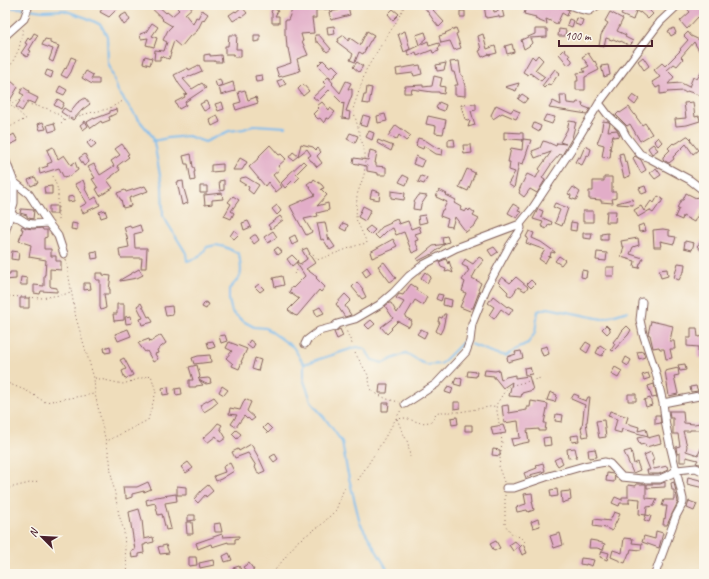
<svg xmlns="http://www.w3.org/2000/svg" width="709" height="579" font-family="Caveat,sans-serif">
<rect width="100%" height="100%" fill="#fbf7ec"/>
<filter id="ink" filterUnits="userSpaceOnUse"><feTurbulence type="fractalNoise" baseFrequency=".025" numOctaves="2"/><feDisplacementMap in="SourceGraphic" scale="8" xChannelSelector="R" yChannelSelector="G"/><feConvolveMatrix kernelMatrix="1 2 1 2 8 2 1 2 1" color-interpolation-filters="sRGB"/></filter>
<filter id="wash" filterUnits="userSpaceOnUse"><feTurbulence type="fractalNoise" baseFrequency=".012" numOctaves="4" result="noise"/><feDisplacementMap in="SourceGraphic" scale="16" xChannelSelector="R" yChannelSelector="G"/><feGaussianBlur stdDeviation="0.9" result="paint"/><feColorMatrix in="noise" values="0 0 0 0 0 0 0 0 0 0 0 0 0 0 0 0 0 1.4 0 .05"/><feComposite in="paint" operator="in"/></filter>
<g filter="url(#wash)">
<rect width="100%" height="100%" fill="#efddbb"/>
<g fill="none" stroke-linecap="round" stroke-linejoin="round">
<!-- stream -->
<path stroke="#7abcef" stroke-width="2" d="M7,5L14,8H22L43,11L63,10L87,18L101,25L107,36L108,62L118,91L135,115L153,137L162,186L163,216L186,253L187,261L199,257L207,247L216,245L225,247L239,254C242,274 244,274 229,289V300L232,312L243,321L254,327L266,328L293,347L304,364V381L312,403L327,421L342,442L347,470L360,523L390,574
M153,141L168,138L188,136L205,142L229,131L244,129L254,125L286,127
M471,344L494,353L506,356L515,349L528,343L535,333L538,311L548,308L602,319L628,311
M304,364L357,347L365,349L372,360L383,363L406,353L426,365L441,364L464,341L467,342"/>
</g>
<g id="blocks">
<!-- building -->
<path fill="#e2adc8" d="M94,5H119L116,10L109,17L100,12L102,9Z
M148,5H157L166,13L167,12L172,16L179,10L174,5H195L185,14L193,24L196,17L198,18L202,10L208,14L204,20L203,19L197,31L190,37V36L181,47L174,41L170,53H171L169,59L160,56V60H154L155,50L164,51L167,42L163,40L168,30L172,26L162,20L163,19Z
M294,5H331V9L316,10V18H312L314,33L301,34L303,41H302L308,55L297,59L300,71L279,77L276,68L291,63L288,48H287L286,35H285V20H288Z
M423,5H433L435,8L433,10L444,22L439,27L434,21Z
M484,5H493L494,12L498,11L497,5H501L504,17L499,18V16L486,18Z
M527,5H555L561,8L563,5L565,8L569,10L567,16L562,13L557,24L546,19L547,24L535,19L536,17L524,14Z
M628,5H644L653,14L648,19L640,12V13L636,11L633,20L621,15L625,7L629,9L630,7Z
M684,5H697L704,11V14L700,18L698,17L687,29L680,21L690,12Z
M348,6L350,15L331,20L329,12L339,10L338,8Z
M242,7L247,13L242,17L241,16L233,21L229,15L235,11L236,12Z
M273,8L278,11L275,16H279V23H272V13L271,12Z
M393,9L399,14L393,20L388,14Z
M460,11H465V17H460Z
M610,12L623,19L617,31L626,35L625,37L633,41L630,46L621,41L620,42L613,39L612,40L606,38L604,47L599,46L601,35L608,23L605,21Z
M126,13L130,20L124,25L119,17Z
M577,18L583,20L581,26L575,24Z
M569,19L574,21L572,27L567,25Z
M152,23L158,27L152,36L157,38L154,47L146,45L148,38L141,39L140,34L146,32Z
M334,26L335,34L328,35L327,27Z
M456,28L458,33L456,34L461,48L454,50L450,41L441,43L439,36L446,34L445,33Z
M674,28L676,33L671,36L668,31Z
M535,29H547V37L530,38L532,43L529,46L524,49L521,40L535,34Z
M559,29L566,30L565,36H558Z
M367,31L374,35L371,41H370L363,54L359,52L355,62L350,60L353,54L337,42L339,41L338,39L344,35L348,41L350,38L360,45Z
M405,31L410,49L404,52L398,34Z
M425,32L427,38L419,45L416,35Z
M688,32L691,36L704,42V59L694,42L681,57L683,59L677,66L674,64L667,70L674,77L668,84L681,83L689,87L693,77L697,79L704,68V91L702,96L687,91L686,93L683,91L667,92V93L660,94V86L656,88L652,82L660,77L654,70L662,63L665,66L681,50L680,49L688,40L684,36Z
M34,33L38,35L29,50L31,51L27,57L21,53L27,44L25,43L28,38L30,40Z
M483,34L487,49L495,46L497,53L489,55V54L482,57L479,51L481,50L478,36Z
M229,35H237L236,49H241V57H234V54H225V46H228Z
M254,35H260V41L254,42Z
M315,35H319L331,49L327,52L318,42H316Z
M45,39L50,40V43L59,46L53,62L49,60L53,49L42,45Z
M428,41L429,46L439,43L440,47L438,48L439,51L433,53L432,50L417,56L416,52L409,56L407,51Z
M512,44L514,52L507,54L505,46Z
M564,49L570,56L569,57L572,60V62L568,65L559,54Z
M588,53L594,62L595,61L599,70L585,77V90H576V81H578L577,73L585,72L583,69L589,66L582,57Z
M210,54V56L221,55L222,62H215V61H204V55Z
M538,55L543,60L535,70L545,77L541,81L530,73L528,75L523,72L532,56L535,59Z
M145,56L152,58L150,65L143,63Z
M71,57L76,59L71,72L67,78L61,75L65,68L66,69Z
M643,57L649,66L644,70L638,61Z
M323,60L330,67L333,65L339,71L331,79L318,65Z
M459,61L461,75H462L465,86V96L455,95V85H458L454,72H452L450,62Z
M357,62L363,66L359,72L353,67Z
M446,63L444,70L437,71L436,65Z
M199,65L202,71L183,79L192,89L202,83L206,88L185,102L186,105L179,109L175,102L185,97L184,95L187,94L179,84L174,75L188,68L189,70Z
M420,65L422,74L414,76L413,73L397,75L396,69Z
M608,65L610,75L604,77L601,66Z
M555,69L560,73L557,76L551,85L548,84L544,88L542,86Z
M47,70L53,72L51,78L45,75Z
M86,71L93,75L91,79H99V84H92L82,78Z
M262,75L263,81L256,82L255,76Z
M434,76L442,78L440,86L445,87L444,94L439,93V92H432L412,89L411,93H404V88H405V86L423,85V87L432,86Z
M328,77L333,83L332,84L340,93L346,81L351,83L348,89H352V95L346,111L350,112L349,119L342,118L344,103L343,104L329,90L318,101L313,97L326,85L323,82Z
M220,79L222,85L217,87L215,81Z
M283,79L286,84L280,87L277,81Z
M11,81L18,87L9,102L5,99V96L9,89L6,86Z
M233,82L235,91L221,95L219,87Z
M519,83L516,91L505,87Z
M303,84L309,91L303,96L298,89Z
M60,86L67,90L64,95L57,92Z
M23,87L29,91L28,93L38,98L35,104L28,101L22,111L16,107L24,95L20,93Z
M367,87L372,88L369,104L362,103L364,95H366Z
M245,90L248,100L256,97L258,103L236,110L234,104L241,102L238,92Z
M522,94L528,98L524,103L518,99Z
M560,95H566L567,103L576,104L577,102L583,103L582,106L590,109L587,114L549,108L553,101L561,105Z
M633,95L639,99L635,105L629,100Z
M85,98L90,104L82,110L73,120L61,112L64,108L70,112L77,103Z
M58,99L64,103L61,109L54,105Z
M206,101L210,108L204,111L200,104Z
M222,102L224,109L218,111L215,104Z
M322,102L329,110L330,108L335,112L329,119L326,118L324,123L320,118L318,119L313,114L319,108L317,106Z
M439,102L446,105L444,111L436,108Z
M693,102L695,117L699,116L700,121L687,125L676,126L675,119L686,118L684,103Z
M476,104V110L471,111L475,125L468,127L470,121L465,119L461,105Z
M496,105L511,112L513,109L520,112L516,119L502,113L493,119L491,115Z
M629,107L642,125L645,123L652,134L640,141L630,124L627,126L616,115L619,112L620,113Z
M116,109L117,113L109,117L110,120L102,123L101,121L91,128L87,122L94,118V119L110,113V111Z
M385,114L387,121L378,123L377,116Z
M217,115L220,122L212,126L209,119Z
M363,115L370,117L367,127L360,125Z
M546,115L555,117L552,124L543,121Z
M428,116L446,120L443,134L435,133L436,126L426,124Z
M85,121L88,126L83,130L80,125Z
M569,121L576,122L572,138L562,155L560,154L552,163L542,178L545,180L537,193L530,189L524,197L519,193L520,191L519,190L527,174L536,178L540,170L539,169L551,152L535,158L532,151L540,148L543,141L547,142L556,146L557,143L566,144L560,142L567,130Z
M603,121L609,122L610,123L608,131L617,130L620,136L613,137V135L610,149H611L610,158L602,157L604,145L597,143L601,133Z
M43,122L46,129L40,130L38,124Z
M54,123L56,130L49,132L47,125Z
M534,123L541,126L539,132L532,128Z
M396,125L411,136L406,141L399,135L397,139L388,136Z
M369,131L374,133L372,140L366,137Z
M504,132L523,133V140L511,139L504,140Z
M350,133L358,136L355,143L347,139Z
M14,134L18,141L9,145L6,139Z
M687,136H688L691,139L690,140L698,150L693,154L686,144L673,157L674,159L669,163L665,161L663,159V157L670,150L668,148L673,143L674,144L677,142V143Z
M658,137L662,142L658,146L654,141Z
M418,138L425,140L437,148L443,149L442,155L436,154L424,146L423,149L416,146L417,145L416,144Z
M91,139L96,144L91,148L87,143Z
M454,139L455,146H448V140Z
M523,139L531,140L523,164L519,163L514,188L508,184L515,172L509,170L510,162H508L511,148L522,150Z
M378,140L393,146L391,151L377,143Z
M122,144L129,154L127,155L129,157L117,166L120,170L112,176V177L107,180L113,188L100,196L96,189L98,188L92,179L95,178L88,167L94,164L100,175L114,166L111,161L120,155L115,149Z
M301,144L313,147L316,150L318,148L321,152L317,156L322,163L317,167L312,161H311L308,157L311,155L307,149L293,160L289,157L293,152L298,156Z
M653,144L658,150L652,154L648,148Z
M270,145L279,155L281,154L286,159L278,166L280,169L273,175L282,187L276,192L268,182L265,186L249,167L260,157L259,156Z
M463,145H471L472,153L464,154Z
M585,146L591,149L589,156L587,155L582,165L575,162L578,157L580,158Z
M53,147L58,159L64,155L71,165L75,162L78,170L70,176L64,178L59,168L40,174L39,169L48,166L47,164L52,162L47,150Z
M370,150L377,152L375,163H376V166L386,167V175H378V173L367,171V166L353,163L354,158L368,160Z
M623,153L625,162L627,161L630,176L624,178L619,158H620L619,154Z
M85,154L89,162L84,166L79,158Z
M191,154L193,167H194L195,172H194L195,180L191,181L188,164H185L183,156Z
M416,156L424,160L421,167L413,164Z
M635,156L641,160L646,170L641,173L633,158Z
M240,158L247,162L242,170H233Z
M303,161L306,164L296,174L300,177L294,183L292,181L285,188L281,183L288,176V175Z
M223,164V171L211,172V165Z
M656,168L661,175L655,179L650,173Z
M467,169L475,173L468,191L459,187Z
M403,175L409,178L406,185L399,182Z
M421,176L427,178L424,184L418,182Z
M35,177L38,183L31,186L28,180Z
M246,177L259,185L253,194L248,190L249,187L239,181L241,178Z
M604,177H612V192H616V198L612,199L613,203L601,202V200L589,199V191H593V181H604Z
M314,179L322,185L324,188L321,189L327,195L317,206L328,203L329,210L317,213L318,216L304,219L312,232L306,235L290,206L315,195L307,184L311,181L312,182Z
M83,180L86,188L85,189L91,200L96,197L100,205L83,213L80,207L87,203L75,184Z
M224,180V190L220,191L219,181Z
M183,181L184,189L188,203L182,205L177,182Z
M52,186V194H45L44,187Z
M145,186L148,191L129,198L131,206L123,208L121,199H120L117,193L125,190L126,192Z
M200,186H207V193H200Z
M645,186L647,192L642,194L639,188Z
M573,187L580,192L576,200L570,198L571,195L568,194Z
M372,190L380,192L379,200L370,198Z
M439,190L447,194L446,195L456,200L454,203L461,207L460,210L465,212L467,209L469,211L470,209L475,213L473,216L479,219L475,225L466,232L455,217L452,227L446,226L448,219L440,216L442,210H443L447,202L436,197Z
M391,191L405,193L404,200L391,198Z
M222,193L223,199L212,200V204L205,205L204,195Z
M686,193L696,198L698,196L704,199V203L694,222L683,216L682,220L675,217L679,208H677L681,200H683Z
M419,195L427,196L421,205L420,210L413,209L414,202Z
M74,196V201L68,202V197Z
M233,196L239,200L231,211L234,213L231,219L224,216L231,204L228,202Z
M658,196L663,199L661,203H660L653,213L650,211V210L638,217L634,210L641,206L644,211L651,201L654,203Z
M632,199L633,205L617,204V203Z
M555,203L568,208L562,226L555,223L560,210L553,207Z
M513,204L520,208L518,211L521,212L517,218L508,213Z
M277,205L281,211L277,215L272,209Z
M49,206H57V214H49Z
M363,206L371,210L365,221L358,217Z
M21,209L34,210L33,219L29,218L27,217V215L20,213Z
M538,209L543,211L541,217L552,222L551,225L549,224L546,229L541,226L543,222L533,219Z
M105,210L107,216L101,218L99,212Z
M583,211H593V222H583Z
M607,211H616L615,222H606Z
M425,215L427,222L419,224L418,216Z
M280,216L283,220L271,229L268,225Z
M397,219L399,224L408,221L411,229L419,226L421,232L415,234L418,240L415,241L419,250L412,253L404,232L396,235L393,228L387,231L379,239L375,235L382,227L391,223L390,222Z
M248,221L251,227L244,230L242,223Z
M325,222L329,241V238L335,247L330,250L323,239L321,240L317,223Z
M571,222L577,223L576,231L570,230Z
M72,223L77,224V230L71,229Z
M343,223L348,225L346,231L340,228Z
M644,224L646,231L639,232L638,226Z
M130,225L131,228L140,225L142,232L134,234L135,248H147L146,268H141L142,258H121V257H120L119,249L129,247L127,237L124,227Z
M22,226L26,228L33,229L42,228L43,230H47V237L44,238V249H51V256H56V261H61V270L50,269V286L51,287L57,288V292L41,291L40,294L34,293V285L44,286V275H45L46,260L29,257L31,245L19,241L23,229H21Z
M370,226L375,230L370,235L365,230Z
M663,229L669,230V236L676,237L674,244L660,241L661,247H654L653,230Z
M234,230L239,234L234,239L230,236Z
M273,231L277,237L268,243L264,237Z
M529,231L534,233L532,238L541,242L555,252V253L551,252L550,257L549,256L545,263L539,259L545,250L526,243L528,238L526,237Z
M583,233H592L591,239L583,238Z
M608,233V240H601V234Z
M254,235H256L259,240L254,244L250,238Z
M295,235L298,242L292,245L289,238Z
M447,236L449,242L443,244L442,237Z
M638,238L639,245L633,247L630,254L643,258L641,263H640L639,268L634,267L635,261L621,257L624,246H622L621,241Z
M704,238V254L697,246Z
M393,239L397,246L393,248L394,249L372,258L370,252Z
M685,241L694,243L692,250L684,248Z
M445,244L431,255H430L418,261L417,259L433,246Z
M278,247L282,252L278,255L274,250Z
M494,247L498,252L492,256L488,250Z
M307,248L310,254H309L315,263L306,269L317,277L316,278L325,287L321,292L319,290L297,316L294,315L288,310L299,299L289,292L292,287L293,288L305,276L296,262H297L300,264L307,259L302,250Z
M12,251L19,252L18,260L11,259Z
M97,251L98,258L92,259L91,252Z
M597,252L607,253L606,261L596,260Z
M292,255L298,261L292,266L287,259Z
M559,256L565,260L561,265L555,261Z
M479,257L484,260L478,267L472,278L481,283L478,290L480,291L479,292L473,308H471L470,311L460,307L466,293L462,291L465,282L462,280L469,270L467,269L468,268L462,265L465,259L473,264Z
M446,259L448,264L449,261L453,273L449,271L445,272L446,269L441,267L439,262Z
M384,262L396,278L390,282L378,266Z
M678,263L685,264L684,272H683L679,280L674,278Z
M367,267L371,273L366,277L362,271Z
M606,267H614V276H606Z
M139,269L143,275L137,278L120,281V280Z
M667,269L668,276L661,278L659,270Z
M582,270L587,271L586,278L581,277Z
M10,272H16V279L5,280V274H10Z
M425,272L431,277L427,283L421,278Z
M96,273H103V275L111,276L109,289H110V294H104L106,308L101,310L100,307V280H96Z
M282,276L284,285L275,287L273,278Z
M21,277L27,278V285H20Z
M502,277L510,283L516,277L528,287L525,291L518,287L511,297L507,294L508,292L498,282Z
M531,280L535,284L531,288L527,284Z
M357,282L363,289H362L366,297L362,299L352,287Z
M84,283H90L91,289L84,290Z
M259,284L264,289L260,292L255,287Z
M411,284L417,288L416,290L427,297L423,305L415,300L405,317L412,321L409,327L398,321L391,328L392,329L387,334L381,327L393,318L385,306L389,303H391L397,313L404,302L396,298L399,294L403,295Z
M345,294L351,300L345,306L351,315L345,317L336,304Z
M438,294L443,295L441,301L436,299Z
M493,296L507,307L508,306L513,309L509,315L501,309L494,319L489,315L494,307L488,303Z
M20,298H29V308H20Z
M444,298L452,300L451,307L443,305Z
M205,302L209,304L206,309L202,307Z
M141,303L148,317L150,316L153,322L142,325L140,319L143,318L137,306Z
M117,304H124V320L114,321L113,314H117Z
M172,306L173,315L166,316L164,307Z
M320,307L324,313L317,316L314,310Z
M444,314H446L443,328L440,334L436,331L440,322H438L439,317L442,318Z
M131,316L132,323L126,324L125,317Z
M371,320L375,324L369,329L365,325Z
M651,321L673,326L670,341H674L675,349H670L672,358L666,359L664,349H660L659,347L653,348L650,335L648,334Z
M606,325L610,329V331L607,334L602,329Z
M627,326L631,330L628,335L613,351L611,350L615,344L613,342L617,337L618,338L622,331Z
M691,328H697L698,337L704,336V358H698V347L687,346V338H691Z
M128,329L131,336L118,341L115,334Z
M340,329L343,336L337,339L334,332Z
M421,329L427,332L424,338L417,334Z
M161,335L166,343L157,350L158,353L155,354L158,359L153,362L147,351L145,352L138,343L149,339L150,342Z
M225,335L227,341L221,343L219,336Z
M250,340L255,344L252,349L247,345Z
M213,341L215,347L209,349L207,342Z
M229,342L247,349L241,362H242L239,369L232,366L233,364L226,358L232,351L226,348Z
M586,342L591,345L587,353L581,349Z
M600,345L606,349L602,356L596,353Z
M110,346L111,352L105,353L104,348Z
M547,346L549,354L543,356L540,348Z
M521,351L523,358L508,362L507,357L516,354L515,352Z
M643,351L645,357L639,359L637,352Z
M210,355L211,362L194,364L192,358L198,356Z
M626,357L631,360L628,366L623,363Z
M124,358L133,375L125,379L122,371L126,369L120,360Z
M255,358L261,360L258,371L252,369Z
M685,364L686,370L680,371L678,365Z
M197,365L200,377L198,379L208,378L210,379L211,383L206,384L199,380L203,385L196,386V387H189V380H193L189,367Z
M530,367L532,374L525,375L524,368Z
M615,367L622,371L618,378L611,374Z
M678,368L679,375L674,376L678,394L669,396L665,371Z
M485,370L495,371L499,370L501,380L506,377L515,375V378L529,376L533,390L522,393L521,397L509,396L512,382L503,388L495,378H494V376L484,375Z
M468,371L477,372L476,377L467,376Z
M648,373L650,378L644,380L642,375Z
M456,377L462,379L461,386L454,384Z
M380,384H388L387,393H379Z
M654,384L657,397L652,398L648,386Z
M222,386L228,390L224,395L219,392Z
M448,386L453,388L451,394L445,392Z
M696,386L698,391L691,392L690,387Z
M168,387L169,394L163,395L162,388Z
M181,388L182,394L176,395L175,389Z
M550,392L557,395L555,402L547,400Z
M574,394L579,396L578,398L586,401L588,397H590L587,422H586L588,436L583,437L581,428L582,427L584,409L585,405L571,399Z
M628,394H636V401H628Z
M214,397L218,402L212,407L204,412L200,405Z
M650,398L652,405L646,407L644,400Z
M245,399L251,402L247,411L255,418L251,421L248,418L247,419L244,416L236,427L231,424L237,415L229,414L230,408L240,410Z
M531,401L548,404L544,423H546L545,431H539V429L527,430L529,442L519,444L513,446L511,439L520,438L518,421L504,423L502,406L508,405L509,413L527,410V407H530Z
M454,402H460V408L454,409Z
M382,403H389L388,411H382Z
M610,411L628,417L626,423L639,427L638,431L646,429L648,436L622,429L621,433L614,431L617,419L608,416Z
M669,411H683L684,423L694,424L700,423L701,430H690V431H683L687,446L686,451L698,455L704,442V463L703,465L696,463L698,460L686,457V462H680V453L677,454L676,447L680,446L678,434H673V418H670Z
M556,414L563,415L562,422L555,421Z
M655,415H660L661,423L655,424Z
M457,417L458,424L452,425L451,418Z
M604,420L606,437L599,438L596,421Z
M218,423L222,425L220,428L226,438L220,442L216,436L207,443L203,438L212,430Z
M267,424L272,429L268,433L263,428Z
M465,425H472V431H465Z
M503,425L506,433L493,435L491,427Z
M236,430L241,434L237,439L232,434Z
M578,435L579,441L572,442L571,436Z
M659,435L661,443L646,447L645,444L640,445L637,438L648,436V438Z
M550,437L551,445L544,446L543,438Z
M251,444L260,460L265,471L258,474L255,467L256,466L248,453L235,458L232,452L238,449L239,451Z
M575,448L577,457L568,458L567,449Z
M493,449L500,450V456L492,455Z
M595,449L597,457L589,458L588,450Z
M631,450L634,464L637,462L640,470L633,473L624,452Z
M651,452L654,460L652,461L654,469L667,466L668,470L659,474H648L647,470H650L644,455Z
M275,454L278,459L274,462L270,457Z
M560,457L563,463L558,466L554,460Z
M188,462L193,468L186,473L181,467Z
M230,463L234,471L221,479L216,481L214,476L225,472L223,467Z
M543,463L545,471L530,475V476L526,478L524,473L537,468L536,465Z
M607,473L613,474L615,476L614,482L606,481Z
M688,477L704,481V488L687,484Z
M148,482L151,489L144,492V491L132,494V497L126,499V495H124L123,487H137Z
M665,482V487L647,488V484H660Z
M674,482L678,502L672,514L667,525H663L664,518L665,519L667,506H662L664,500H674V490H672L671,483Z
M636,484H646V498L657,499L654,506L647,507L646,515L651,516L649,522L644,520L646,515L639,514L640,499L629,498V503H630H620L619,506L612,503L615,497L622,500V497H628V485L636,486Z
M208,485L213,491L206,497L205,495L198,503L194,499L202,490Z
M177,486L186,487V495H177Z
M557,489L558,496L551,497L550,490Z
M570,491L571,500L562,503L561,492Z
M532,493L533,501H532L534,510L528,512L527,510L517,512L516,507L526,504L524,494Z
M176,494L177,501L165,503L171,529L166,530L162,514L158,515L155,503L147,505L146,500L156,497Z
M689,501L697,504L694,511L687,508Z
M139,509L142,520L144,539L153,537L154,542L145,544V545H143L144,553L139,554V557L132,558L131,551L135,550L129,512Z
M614,512L620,514L612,531L606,528L593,526L594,519L610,521Z
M188,515H195V520L188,521Z
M538,519L540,526L533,528L531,522Z
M186,522H192L193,534H187Z
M220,523L222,532H215L214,524Z
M656,531L663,533L659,548L642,542L644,536L655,539Z
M560,533L563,545L554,548L550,536Z
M222,534L223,537L239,536V538L235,539V543H228V542L212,547L211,544L198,549L196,543Z
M624,538L633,539L632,543L642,544L641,550L631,549L630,553H629L625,563L611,557L613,550L622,553Z
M590,540L596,541L605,544L603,550L597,548H589Z
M496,541L500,548L494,551L490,544Z
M515,541L519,546L513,551L509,545Z
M523,544L527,553L522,555L519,548Z
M166,545L169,553L160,554L158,547Z
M602,551L609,553L607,560L600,557Z
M229,553L232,560L225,562L223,556Z
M189,557H196L197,565L189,566Z
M581,558L589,559L594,560L592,566L586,564V565L580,564Z
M213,560L214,565L200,568L199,563Z
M249,563L254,570L248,574L243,567Z
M239,566L242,572L235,574L233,568Z"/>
</g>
</g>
<g filter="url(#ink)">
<use href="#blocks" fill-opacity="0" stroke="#84625d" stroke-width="1"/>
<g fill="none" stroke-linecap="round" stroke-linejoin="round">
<defs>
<path id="minor" d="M569,5L580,9L589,11L598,5
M5,36L24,19L29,5
M599,103L608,115L622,128L626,136L640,154L649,158L690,180L704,191
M5,159L14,182L29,194L48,223L58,236L64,254
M11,213L15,217L19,218L27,223L33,224L48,223
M5,232L14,203V182
M642,302L640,320L643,334L656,373L663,403L666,426L670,445L683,499V503L676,516L655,574
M305,344L307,340L319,331L334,327L337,324L355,319L379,305L393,293L409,276L423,265L456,248L520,224L532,209L571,150L599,103L660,22L678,5
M663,403L704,395
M405,404L436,384L466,352L470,341L472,324L486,289L510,245L519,232L521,228L520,224
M506,488H514L549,476L584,466L605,462L610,464L622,477L642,479H660L671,474L677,470L696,468L702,471L704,470"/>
</defs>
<!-- minor casing -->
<use href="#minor" stroke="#84625d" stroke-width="9"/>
<!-- path -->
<path stroke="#84625d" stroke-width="1" stroke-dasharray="1 3" stroke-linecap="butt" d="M5,69L11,65L19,49L23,29
M5,102L11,104L19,100L28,104L49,109L59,115L65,120
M61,123L65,120L89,113L108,109L123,101
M5,131L13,125L26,119L11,105
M53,176L58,190V223
M66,260L76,318L94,378L95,394L106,442L110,460L111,473L119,515L124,531L125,550L128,574
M294,274L306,259L313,254L317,260L358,245L367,243L356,219L357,195L364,175L365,166V153L353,109L366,70L386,37L394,26L405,5
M5,296L41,298L72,293
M345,328L353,346
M355,353L368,375L371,391L387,399L399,402
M95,378L123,384L151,375L156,392L148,420L107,441
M5,382L27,391L45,402L94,394
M396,419L405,418L421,423L430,422L433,420L436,413L439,412H459L495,406
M397,419L402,431L408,443L410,457
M358,480L381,444L401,410
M504,482L499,468L502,441L496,405L503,394L509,386L541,378
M5,489L38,481
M505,495V525L513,535L520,537L525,542
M269,574L276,569L298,541L321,525L336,510L345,486"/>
<!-- minor -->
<use href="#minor" stroke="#fff" stroke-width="7"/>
</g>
</g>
<!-- margin -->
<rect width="709" height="579" fill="none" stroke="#fbf7ec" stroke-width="20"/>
<!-- north arrow -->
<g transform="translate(42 537) rotate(294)" stroke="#fbf7ec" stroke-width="3" paint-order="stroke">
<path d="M0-3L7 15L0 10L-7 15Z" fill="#4a1f2b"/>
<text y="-6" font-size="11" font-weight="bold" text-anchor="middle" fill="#4a1f2b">N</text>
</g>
<!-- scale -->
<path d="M559 40v6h93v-6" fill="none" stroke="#4a1f2b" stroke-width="2"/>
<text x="565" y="40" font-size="12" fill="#4a1f2b" stroke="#fbf7ec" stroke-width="3" paint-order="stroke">100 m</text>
</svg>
